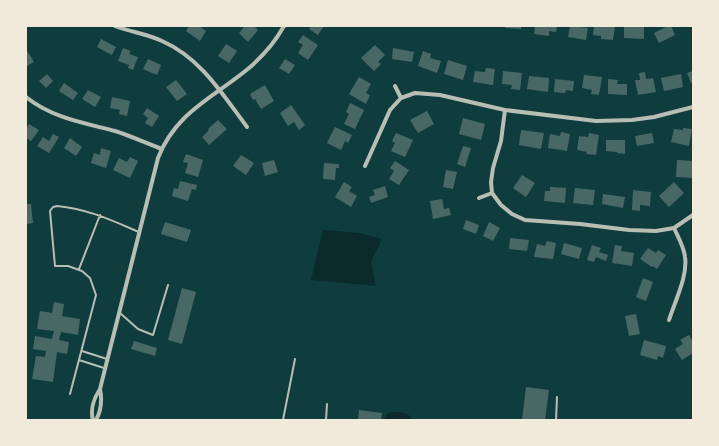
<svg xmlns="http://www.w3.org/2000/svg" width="719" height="446" font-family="Merriweather,serif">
<rect width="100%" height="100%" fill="#0f3d3e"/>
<!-- water -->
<path fill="#0a2a2b" d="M323,230L359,233L382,239L371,262L376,286L311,280Z
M399,412L407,414L411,417L412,420H383L388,413Z"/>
<!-- building -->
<path fill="#486865" d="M189,26H199L206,31L200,41L186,31Z
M245,26H254L258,30L248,42L239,33Z
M311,26H324L318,35L309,29Z
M505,26H521V29L505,28Z
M535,26H557L556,32L549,31V36L534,34Z
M570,26L588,28L586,40L568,37Z
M594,26H615L613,40L601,39V36L593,35Z
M624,26H644V39L624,38Z
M668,26H671L675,35L659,43L654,33Z
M303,35L318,45L308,60L298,53L303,45L298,42Z
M101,39L116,47L112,55L97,47Z
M226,44L237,51L229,63L218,56Z
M375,45L385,55L378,62L381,64L374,71L361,58Z
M123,48L131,51L129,54L138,57L133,70L128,68L129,65L118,61Z
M393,48L414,52L412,62L392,59Z
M26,49L34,62L27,66L26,65Z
M423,51L431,54L430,58L441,61L437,73L418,66Z
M148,59L161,65L157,75L143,69Z
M285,59L295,65L289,74L279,68Z
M448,60L467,66L463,80L444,74Z
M486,68L495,69L493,85L473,82L475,71L485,72Z
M503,71L522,73L520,90L511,89L512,85L502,84Z
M693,71V82L691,83L687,73Z
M645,72L646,79L653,78L656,92L638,95L635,80H640L639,73Z
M47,74L53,81L46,88L39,81Z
M681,74L683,87L664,91L661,78Z
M584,75L602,77L599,95L591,94L592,90L582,88Z
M529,76L549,78L548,92L527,89Z
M359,77L371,84L366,93L370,95L366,104L349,94Z
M555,79L574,81L573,91L566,90L565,93L554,92Z
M608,79L618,80L617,84H627V95L608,94Z
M176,80L187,94L177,101L166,87Z
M64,83L78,93L73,100L59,91Z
M265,85L274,101L261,109L255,99L253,100L250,94Z
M88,90L101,97L95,107L82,99Z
M112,97L130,101L127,116L119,114L120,110L110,108Z
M350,103L364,110L355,129L344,124L349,114L346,112Z
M291,105L305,125L299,130L294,122L288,126L280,113Z
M147,108L159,116L152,127L145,123L148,118L143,114Z
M427,111L434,124L418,133L410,120Z
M463,118L485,124L481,140L459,134Z
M218,120L227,129L209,145L202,137L209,130L208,129Z
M29,124L39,130L31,141L26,138V129Z
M335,127L352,135L348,143L345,141L341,150L327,143Z
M683,128L692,129L689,146L671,142L674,129L683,130Z
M521,130L544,133L541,149L519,145Z
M561,132L570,134L567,151L548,148L550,134L560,136Z
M396,133L413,140L405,157L391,151L395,143L392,141Z
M589,133L599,135L596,155L586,154L587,152L577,150L579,136L588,137Z
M652,133L654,143L637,146L635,136Z
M53,134L59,137L49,153L37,146L43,137L49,141Z
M70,138L82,147L76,156L64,148Z
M606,140H625V154L617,153V152L606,151Z
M463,146L471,148L465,167L457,164Z
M101,148L111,151L106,168L91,163L94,153L100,155Z
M186,154L203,160L198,177L185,173L188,163L183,162Z
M241,155L254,163L246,175L233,166Z
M130,157L138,161L130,178L113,170L119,158L127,162Z
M274,160L278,172L265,176L262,163Z
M677,160L693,161V178L676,177Z
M395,161L409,170L399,185L389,179L394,171L390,168Z
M324,163L339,164V168H336L335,180L323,179Z
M446,170L457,172L453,189L443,187Z
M522,175L535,183L526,197L513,188Z
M180,181L197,185L196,190L192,189L188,201L172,196L174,188L178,189Z
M344,182L352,187L349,191L357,196L351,207L335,197Z
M674,182L684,193L669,207L659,196Z
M385,186L388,197L371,203L369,197L375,195L373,190Z
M550,187L566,188L565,203L544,201L545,191H550Z
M575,188L595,190L593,205L573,203Z
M633,190L651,192L650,206L640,205V211L632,210Z
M603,194L625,197L623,208L602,204Z
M442,199L444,209L449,208L451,215L433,219L430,201Z
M26,204H31L33,223L26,224Z
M466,220L479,225L476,234L463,229Z
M165,222L191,230L187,242L161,234Z
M489,222L500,228L493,241L483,236Z
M510,238L529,240L527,251L509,249Z
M547,241L556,243L553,259L534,257L537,244L545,246Z
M564,243L582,248L579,259L561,254Z
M592,245L601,248L599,252L608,255L606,261L596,257L594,262L587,260Z
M615,245L622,246L621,251L634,253L632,266L612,263Z
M648,248L656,253L658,250L666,255L657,269L653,266L652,267L640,259Z
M643,278L653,282L646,301L636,297Z
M182,288L196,292L182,344L168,340Z
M54,302L64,304L62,316L80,319L78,335L61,332L59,340L69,342L67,354L57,352L53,382L32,379L36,356L45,357L46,351L33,349L35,336L52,339L54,331L37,329L40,311L52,313Z
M636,314L640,334L629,336L625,316Z
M689,335L693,342V353L682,360L675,349L683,344L680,340Z
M644,340L666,346L663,358L658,356L657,360L640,355Z
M134,341L157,348L155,356L131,349Z
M526,387L549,390L545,420H522Z
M359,410L382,413L381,420H358Z"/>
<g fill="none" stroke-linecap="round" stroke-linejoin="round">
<!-- service -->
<path stroke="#b8beb3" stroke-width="2" d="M79,269L100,215
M120,313L138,329L153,335L168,285
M82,351L107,359
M79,360L104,368
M70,394L96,295L90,278L82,271L68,266H55L50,211L53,207L57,206C88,209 111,220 139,232
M283,420L295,359
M326,420L327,404
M556,420L557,397"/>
<!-- minor -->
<path stroke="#b8beb3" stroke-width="4" d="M115,26C131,32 147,34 162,41C201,58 223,95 247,127
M395,86L401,98
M26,97C52,118 84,123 115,131C131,136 146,143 162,149
M505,110L501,141L493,168L491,182L492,193L501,205L512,214L525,220L580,224L629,230L656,231L674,228L693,215
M365,166L390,110L401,98L415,93L440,95L505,110L596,121L632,120L654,117L693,107
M479,198L492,193
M669,320C675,301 688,276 685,257C684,247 678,237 674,228
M93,420C90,410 94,398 100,389L158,158C176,112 213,98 249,68C263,56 275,42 284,26
M96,420C101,411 102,399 100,389"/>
</g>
<!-- border -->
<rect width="719" height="446" fill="none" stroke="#f1e9da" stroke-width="54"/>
</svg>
